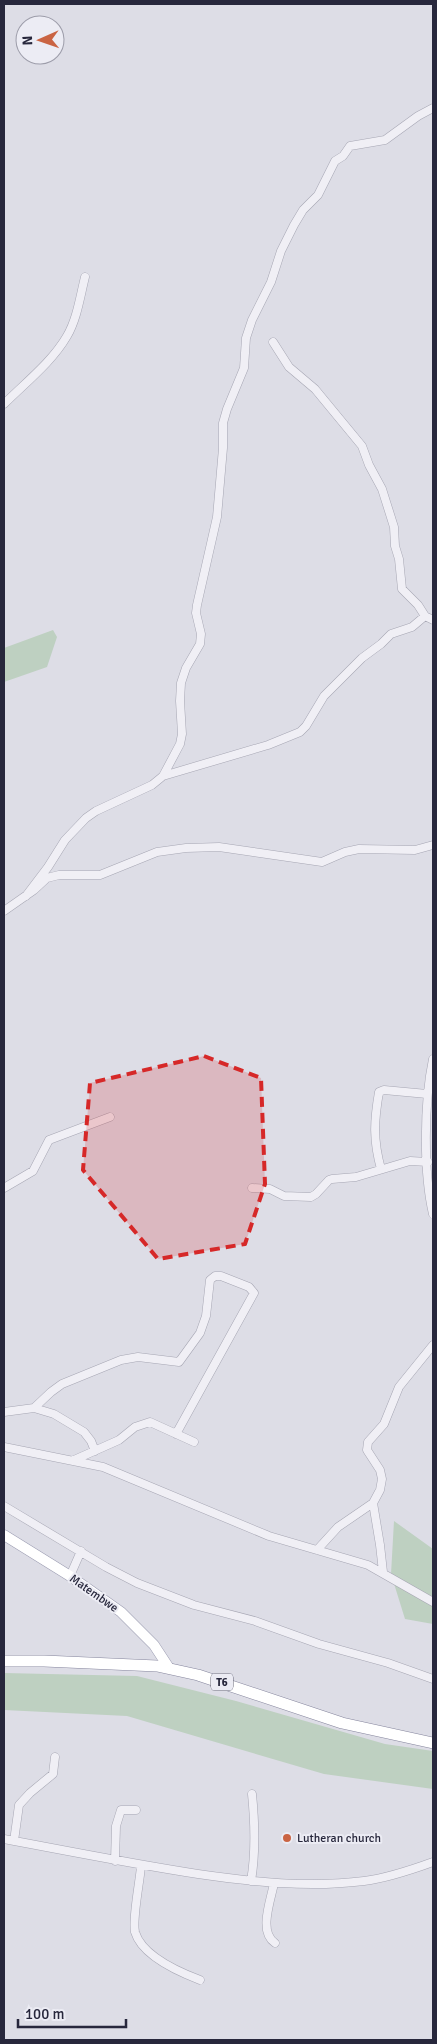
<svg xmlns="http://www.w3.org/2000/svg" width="437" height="2044" font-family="Signika,sans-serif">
<rect width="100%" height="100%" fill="#dddde6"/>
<!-- green -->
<path fill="#bed0c1" d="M53,630L57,637L47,667L4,682V648Z
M394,1521L433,1549V1624L405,1619L391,1574Z
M4,1673L137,1676L236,1701L385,1744L433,1751V1789L324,1774L127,1716L4,1710Z"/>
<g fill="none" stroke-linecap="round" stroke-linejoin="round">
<defs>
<path id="minor" d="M273,342L289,367L315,389L362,446L369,465L382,489L394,527L395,546L399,559L402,589L418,605L425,616L433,620
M4,404C25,383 52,362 67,336C77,319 80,297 85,277
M163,776L268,745L300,732L306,726L324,696L362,658L381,644L391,634L412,627L425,616
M26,896L48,867L65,840L86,818L96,811L152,785L163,776L180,744L182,734L180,701L181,683L186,668L200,644L201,634L196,613L197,605L217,517L223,448V423L227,409L244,368L246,338L252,320L271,282L281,251L294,225L303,210L318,195L335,161L343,156L350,146L385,140L418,116L433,108
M4,911L34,890L47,878L59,875H100L157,852L186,848L219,847L322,862L345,852L359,849L415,850L433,845
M433,1059C424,1102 423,1171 433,1214
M381,1169C373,1140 374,1121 379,1092L384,1090L427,1094
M4,1188L33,1171L49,1140L110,1117
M252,1188L270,1189L284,1196L311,1197L316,1194L329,1180L332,1179L356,1177L410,1161L428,1162
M34,1408L51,1392L62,1384L121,1360L138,1357L179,1362L200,1333L206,1316L210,1280L215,1276H221L249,1287L254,1293L176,1434
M4,1412L34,1408L54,1414L84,1432L91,1441L95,1451
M4,1447L103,1467L269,1536L368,1565L433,1602
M74,1460L119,1440L135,1427L150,1422L194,1442
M373,1503L380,1545L383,1572
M4,1506L106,1567L137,1583L194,1605L255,1621L319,1644L388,1663L433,1679
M317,1550L338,1527L373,1503L380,1490L382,1479L380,1470L367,1450L368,1442L384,1424L399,1387L433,1345
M70,1576L81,1551
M4,1839C68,1851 133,1864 198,1874C253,1882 309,1888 364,1881C388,1878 411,1870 433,1862
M14,1841L19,1805L30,1793L53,1774L55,1757
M115,1861L116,1826L121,1810H136
M141,1866C140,1881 132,1919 135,1932C142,1956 179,1972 200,1980
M251,1881C256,1852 255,1824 252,1794
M274,1883C271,1900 258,1932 275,1943"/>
<path id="major" d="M4,1535L70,1576L121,1612L154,1645L169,1668"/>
<path id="highway" d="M4,1661H44L157,1666L198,1675L342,1723L433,1743"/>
</defs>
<!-- minor casing -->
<use href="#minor" stroke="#a6a6b3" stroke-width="9"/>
<!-- major casing -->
<use href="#major" stroke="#9c9db2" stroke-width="11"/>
<!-- highway casing -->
<use href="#highway" stroke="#85859d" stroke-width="12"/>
<!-- minor -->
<use href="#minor" stroke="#f0eff5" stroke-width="8"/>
<!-- major -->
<use href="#major" stroke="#fff" stroke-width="10"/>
<!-- highway -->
<use href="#highway" stroke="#fff" stroke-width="11"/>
</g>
<!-- marked area -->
<path fill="#d62828" fill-opacity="0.2" stroke="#d62828" stroke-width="4" stroke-dasharray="10 6" stroke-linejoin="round" d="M204,1056L261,1078L265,1184L245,1244L158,1259L83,1170L90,1083Z"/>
<!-- markers -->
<circle fill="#ca6443" stroke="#ececf4" stroke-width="2" cx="287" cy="1838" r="5"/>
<g text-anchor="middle" stroke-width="4" stroke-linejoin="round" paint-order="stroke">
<!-- shield labels -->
<rect fill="#ececf4" stroke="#626273" stroke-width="1" x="211" y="1673.5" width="22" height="17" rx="4"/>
<g font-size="11" font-weight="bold" fill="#27273c">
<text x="222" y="1686">T6</text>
</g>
<!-- street labels -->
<g font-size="12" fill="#27273c" stroke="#ececf4">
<text transform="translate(94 1593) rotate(35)" y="4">Matembwe</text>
</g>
<!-- poi labels -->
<g font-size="12" fill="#27273c" stroke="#ececf4" text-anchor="start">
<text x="297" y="1842">Lutheran church</text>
</g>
</g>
<!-- border -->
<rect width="437" height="2044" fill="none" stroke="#27273c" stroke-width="10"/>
<!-- north arrow -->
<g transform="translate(40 40) rotate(268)"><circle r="24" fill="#ececf4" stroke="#9d9daa"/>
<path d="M0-4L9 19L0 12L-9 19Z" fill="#ca6443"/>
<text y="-8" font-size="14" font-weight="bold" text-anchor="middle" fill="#27273c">N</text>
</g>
<!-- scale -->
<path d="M18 2019v8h108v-8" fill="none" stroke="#27273c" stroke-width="2.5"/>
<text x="25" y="2019" font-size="15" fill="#27273c" stroke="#ececf4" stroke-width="4" paint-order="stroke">100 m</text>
</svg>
